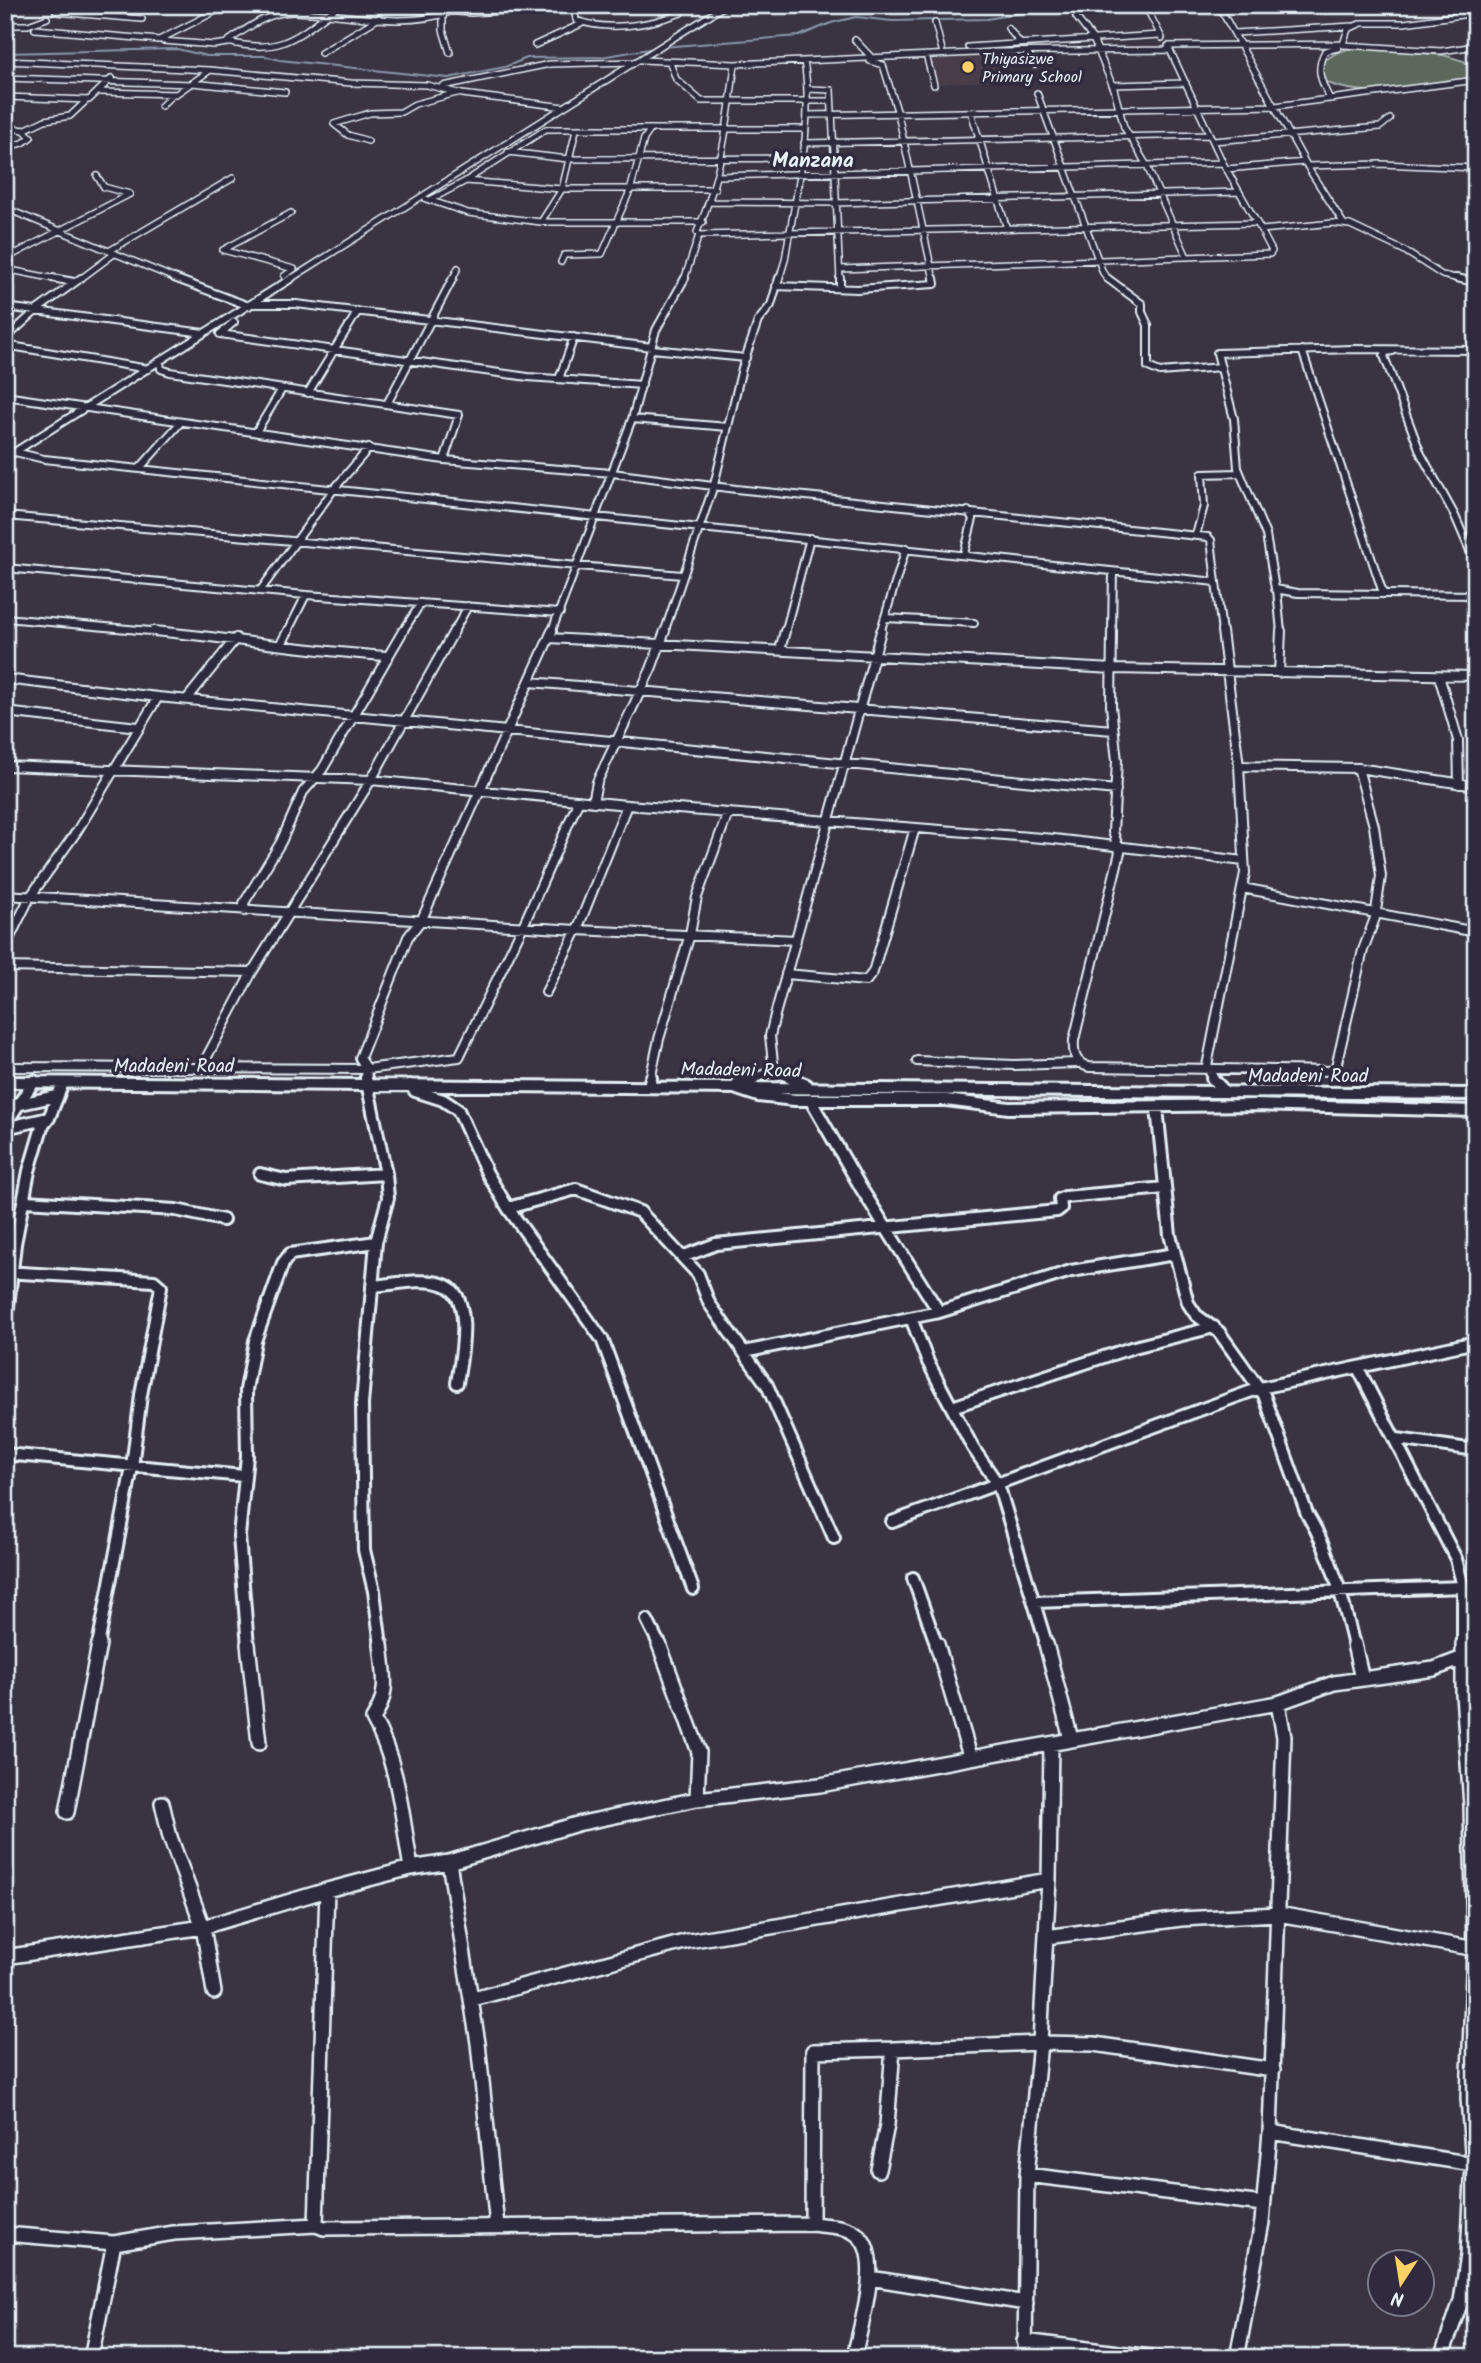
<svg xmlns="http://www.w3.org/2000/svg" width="1481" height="2363" font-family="Kalam,sans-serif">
<rect width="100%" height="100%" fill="#3a3342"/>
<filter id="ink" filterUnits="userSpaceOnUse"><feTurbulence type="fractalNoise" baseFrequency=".0143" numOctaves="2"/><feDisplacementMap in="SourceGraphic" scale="14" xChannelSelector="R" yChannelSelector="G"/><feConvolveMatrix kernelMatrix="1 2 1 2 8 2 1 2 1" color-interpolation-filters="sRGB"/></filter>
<g filter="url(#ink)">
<!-- built -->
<path fill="#483e48" d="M992,53L1016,79L936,84L928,56Z"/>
<!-- green -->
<path fill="#5d685c" stroke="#a2acaa" stroke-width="2" d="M1353,47L1443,55L1464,61L1476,77C1429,84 1371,102 1325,82L1321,73V63L1336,53Z"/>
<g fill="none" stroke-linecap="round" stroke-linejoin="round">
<!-- stream -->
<path stroke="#8a99aa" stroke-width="2" d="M1152,5H1175
M662,47L799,36L831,23L856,17L892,21L987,19L1021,13L1089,12L1124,5
M5,53L177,49L207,56H265L280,60L448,78L505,67L527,58L601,57L655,48"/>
<defs>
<path id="minor-far4" d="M364,5L471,13L586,5
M838,5L849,7
M574,6L576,20C608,32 650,25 681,13L680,5
M1221,10L1310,171L1344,224
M1148,11L1162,38
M56,12L142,19
M295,12L328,14C290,43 275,53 227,42C247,28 269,11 295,12Z
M328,14C367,18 412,26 450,12
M328,14L338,6L336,5
M443,15V30L450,53
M1076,17L1093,39L1114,89L1124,127L1146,164L1187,257
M935,23L942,50
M5,25H28L47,18
M1008,28L1020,43
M35,29L159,40L228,5
M1235,33L1352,26
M855,40L871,57
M163,41L214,45L228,43
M535,45L581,24
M1343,45L1441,51L1476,46
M1168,46L1343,44L1348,29L1362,23H1404L1476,13
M968,47L1160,35
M1026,52L1035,65
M321,53L379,18
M926,55L934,85
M641,60L735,64L997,52L1170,50L1223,163L1261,230L1333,223L1350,225L1403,250L1442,275L1464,280
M5,61L209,70L351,83L427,85L462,94L564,107
M870,61L883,65L898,114L934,280
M670,63L676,79L701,101H831
M735,64C728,122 721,178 697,232L699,235L1257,223
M5,78L191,84
M192,83L285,92
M1112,85L1186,83
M443,86L550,64L635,62
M809,89L831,90L840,280
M100,92L176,94L209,71
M1037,93L1103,273L1109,280
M5,97L89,100L112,78
M1330,99C1321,82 1315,69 1325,51L1338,48
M161,106L173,94
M971,112L1007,229
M808,115L1275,106L1476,80
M5,127L24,130L31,137L23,143L5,147
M24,130L45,120L70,116L87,100
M368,141L348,135L334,124L370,113L401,112L415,104L457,93
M1213,141L1380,127L1390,119
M804,143L1210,135
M508,152L568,159L802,158
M1307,166L1381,164L1476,168
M1226,169L1305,162
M718,176L1223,163
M466,181L562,189H715
M426,199L468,213L541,222H703
M430,200L464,182L546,129H806
M710,202L835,203L1239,192
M5,208L179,280
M541,222L562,189L576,130
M223,250L294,269L284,276
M223,250L291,213
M109,251L233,178
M5,259L130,194L104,187L97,176
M561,262L564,255L602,254L630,191L644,139L651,129
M5,269L61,280
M840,269L1270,254L1272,251L1261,230
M79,280L114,254
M289,280L726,5
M452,280L458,268
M684,280L699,235
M779,280L785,260C795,195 815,126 804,61"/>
<path id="minor-far3" d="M52,278L74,282
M174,278L249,306
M840,278V288
M1107,278L1142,304V312L1148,325V367L1160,372L1221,367
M1456,278L1476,282
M776,286L857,289L935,284L934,278
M253,304H296L652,347
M5,307L204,333
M234,322L220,334L528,377L642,385
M5,339L37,310L81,278
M5,345L148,369
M652,349L746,358
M1302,350L1383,593
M1476,350L1353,349L1217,353L1234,419L1238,468L1266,535L1275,589L1298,593L1476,595
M1393,351L1386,352L1384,356L1421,454L1455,516L1476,565
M160,361L161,369L170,372L459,415L444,460
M559,379L574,337
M308,393L358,311
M5,396L444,460L612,473L736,489L1208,537L1211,540L1222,633
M387,404L453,278
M632,419L728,427
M256,432L282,389
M15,452L44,459L1216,582
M5,458L292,278
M140,468L181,422
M5,516L682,575
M1196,535L1204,506L1202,474L1239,473
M964,554L973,519L968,511
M5,568L306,595L560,613
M1277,590L1281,633
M260,591L334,489L369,448
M5,618L173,633
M886,618L974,623
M287,633L306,595
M402,633L421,603
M453,633L468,606
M551,633L632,419L656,330L685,278
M664,633L714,485L742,368L758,321L771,305L779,278
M785,633L810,538
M880,633L906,548
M1112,633L1113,572"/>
<path id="minor-far2" d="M153,631C231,638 309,651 387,656
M1112,631L1111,706L1117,761L1113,832L1120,852L1074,1040C1073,1054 1075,1063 1089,1067L1335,1071L1363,950L1375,918L1381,876L1374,826L1358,768
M549,638L1113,669L1476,676
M281,644L288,631
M780,650L785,631
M1279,673L1281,631
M1439,676L1458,740L1459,784
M5,679L158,697L1116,790
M530,682L1113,730
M187,699L236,638
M5,712L138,727
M5,766L371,780L627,805L1054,839L1244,861
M1239,766L1358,768L1476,786
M593,802L597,782L651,669L665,631
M1242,888L1476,932
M5,895L577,930L796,940
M245,911L244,903L281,842L303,792L322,770L403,631
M5,947L30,897L77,831L158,697
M5,967L252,972
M786,974L866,981L873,972L915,828
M546,992L577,930L627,805
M917,1061L1014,1065L1078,1063
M5,1067L367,1069L459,1057L523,926L579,800
M201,1068L252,972L371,780L454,631
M774,1071L770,1036L775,1015L881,631
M366,1080L367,1069L360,1058L408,937L422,919L552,631
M650,1080L659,1039L690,934L697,897L728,813
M749,1080L774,1071L795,1080
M1214,1080L1207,1066L1245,873L1239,766L1222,631"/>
<path id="minor-far1" d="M366,1078L386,1174L388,1198L376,1242L362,1404L364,1550L374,1591L381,1646
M790,1078L807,1085
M1212,1078L1225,1092
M5,1082L1476,1094
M737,1084L754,1078
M410,1085L415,1091L443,1100L458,1110L487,1173L508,1208L602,1339L693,1589
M649,1086L651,1078
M737,1089L758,1096L795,1100H946L1009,1108L1255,1105L1476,1111
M811,1101L861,1188L939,1312
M5,1104H20L57,1096
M1157,1108L1170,1235L1188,1303L1196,1315L1219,1332L1264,1395L1307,1514C1332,1555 1343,1600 1354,1646
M5,1125L34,1081
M5,1128L49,1118
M260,1174L286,1180L386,1174
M25,1201L176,1210L223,1220
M508,1208L576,1189L640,1212L698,1274L709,1303L767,1385L834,1538
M682,1257L716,1244L1057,1211L1061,1208L1060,1199L1065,1197L1165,1188
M5,1272L154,1281L161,1287L141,1395L132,1467L98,1646
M372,1286C393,1285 421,1277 442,1284C475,1294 461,1358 457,1383
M911,1318L928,1362L973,1448L998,1484L1047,1646
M5,1333L15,1244L29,1171L42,1127L49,1118L63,1083
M744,1352L939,1312L1071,1271L1175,1254
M1358,1368L1456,1559L1463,1587V1646
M952,1407L1134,1347L1214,1327
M1397,1439L1476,1450
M5,1454L244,1476
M892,1522L1260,1388L1476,1342
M913,1578L937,1646
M1035,1602L1463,1587
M647,1620L660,1646
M248,1646L239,1536L247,1456L246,1390L255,1341L283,1263L290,1254L376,1242"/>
<path id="minor" d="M248,1644L259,1743
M381,1644C384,1674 390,1693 373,1719C399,1764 402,1818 411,1868
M659,1644L699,1752L697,1799
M937,1644L970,1756
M1046,1644L1071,1739
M1354,1644L1362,1679
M162,1803L170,1837L203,1927L214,1992
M67,1812L99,1644
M449,1862L478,2043L497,2226
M1046,1937L1181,1919L1278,1914L1476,1949
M5,1957L203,1927L327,1890L411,1868L449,1862L577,1824L697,1799L820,1785L1278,1703L1334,1683L1434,1669L1463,1658
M473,1999L688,1941L1049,1880
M1270,2132L1473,2164
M878,2170L887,2125L893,2049L1040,2043L1094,2044L1273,2070
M1027,2175L1263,2204
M812,2224L813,2051L893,2049
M316,2225L327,1890
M5,2234L114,2243L174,2233L316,2225L324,2228L812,2224C825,2226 843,2225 855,2233C886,2253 859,2328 854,2358
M870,2278L1026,2303
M1024,2341L1158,2358
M91,2358L114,2243
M1025,2358L1027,2175L1040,2043L1049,1880L1051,1744
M1237,2358L1262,2222L1270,2132L1284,1737L1278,1703
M1441,2358L1461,2301L1468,2255L1473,2164L1468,2098L1474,1949L1471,1805L1463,1694V1644"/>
</defs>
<!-- minor-far4 casing -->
<use href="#minor-far4" stroke="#e8f1f8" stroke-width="8"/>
<!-- minor-far3 casing -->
<use href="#minor-far3" stroke="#e8f1f8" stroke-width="10"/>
<!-- minor-far2 casing -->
<use href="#minor-far2" stroke="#e8f1f8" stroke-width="12"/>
<!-- minor-far1 casing -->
<use href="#minor-far1" stroke="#e8f1f8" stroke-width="16"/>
<!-- minor casing -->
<use href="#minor" stroke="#e8f1f8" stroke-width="18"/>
<!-- minor-far4 -->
<use href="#minor-far4" stroke="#2f2a3d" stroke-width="5"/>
<!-- minor-far3 -->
<use href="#minor-far3" stroke="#2f2a3d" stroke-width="6"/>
<!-- minor-far2 -->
<use href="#minor-far2" stroke="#2f2a3d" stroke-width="8"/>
<!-- minor-far1 -->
<use href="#minor-far1" stroke="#2f2a3d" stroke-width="10"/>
<!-- minor -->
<use href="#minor" stroke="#2f2a3d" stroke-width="13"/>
</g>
</g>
<!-- markers -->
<circle fill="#ffd166" stroke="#2f2a3d" stroke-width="2.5" cx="968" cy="67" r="7"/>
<g text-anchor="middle" stroke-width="7" stroke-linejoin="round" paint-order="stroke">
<!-- far-poi labels -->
<g font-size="16" fill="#e8f1f8" stroke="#2f2a3d" text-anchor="start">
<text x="982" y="64">Thiyasizwe<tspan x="982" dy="18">Primary School</tspan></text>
</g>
<!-- street labels -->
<g font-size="19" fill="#e8f1f8" stroke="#2f2a3d">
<text x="174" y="1072">Madadeni Road</text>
<text transform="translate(741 1069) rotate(1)" y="7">Madadeni Road</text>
<text x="1308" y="1082">Madadeni Road</text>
</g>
<!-- far-district labels -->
<g font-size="21" font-weight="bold" fill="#e8f1f8" stroke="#2f2a3d">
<text x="813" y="167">Manzana</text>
</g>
</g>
<!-- margin -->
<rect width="1481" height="2363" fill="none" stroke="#2f2a3d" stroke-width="28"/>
<rect x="14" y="14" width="1453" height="2335" fill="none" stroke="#e8f1f8" stroke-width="2.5" filter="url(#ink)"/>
<!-- north arrow -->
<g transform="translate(1401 2283) rotate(192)"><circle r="33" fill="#2f2a3d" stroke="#797a88" stroke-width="2"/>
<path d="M0-5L12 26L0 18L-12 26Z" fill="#ffd166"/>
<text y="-10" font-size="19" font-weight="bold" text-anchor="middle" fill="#e8f1f8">N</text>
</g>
</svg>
